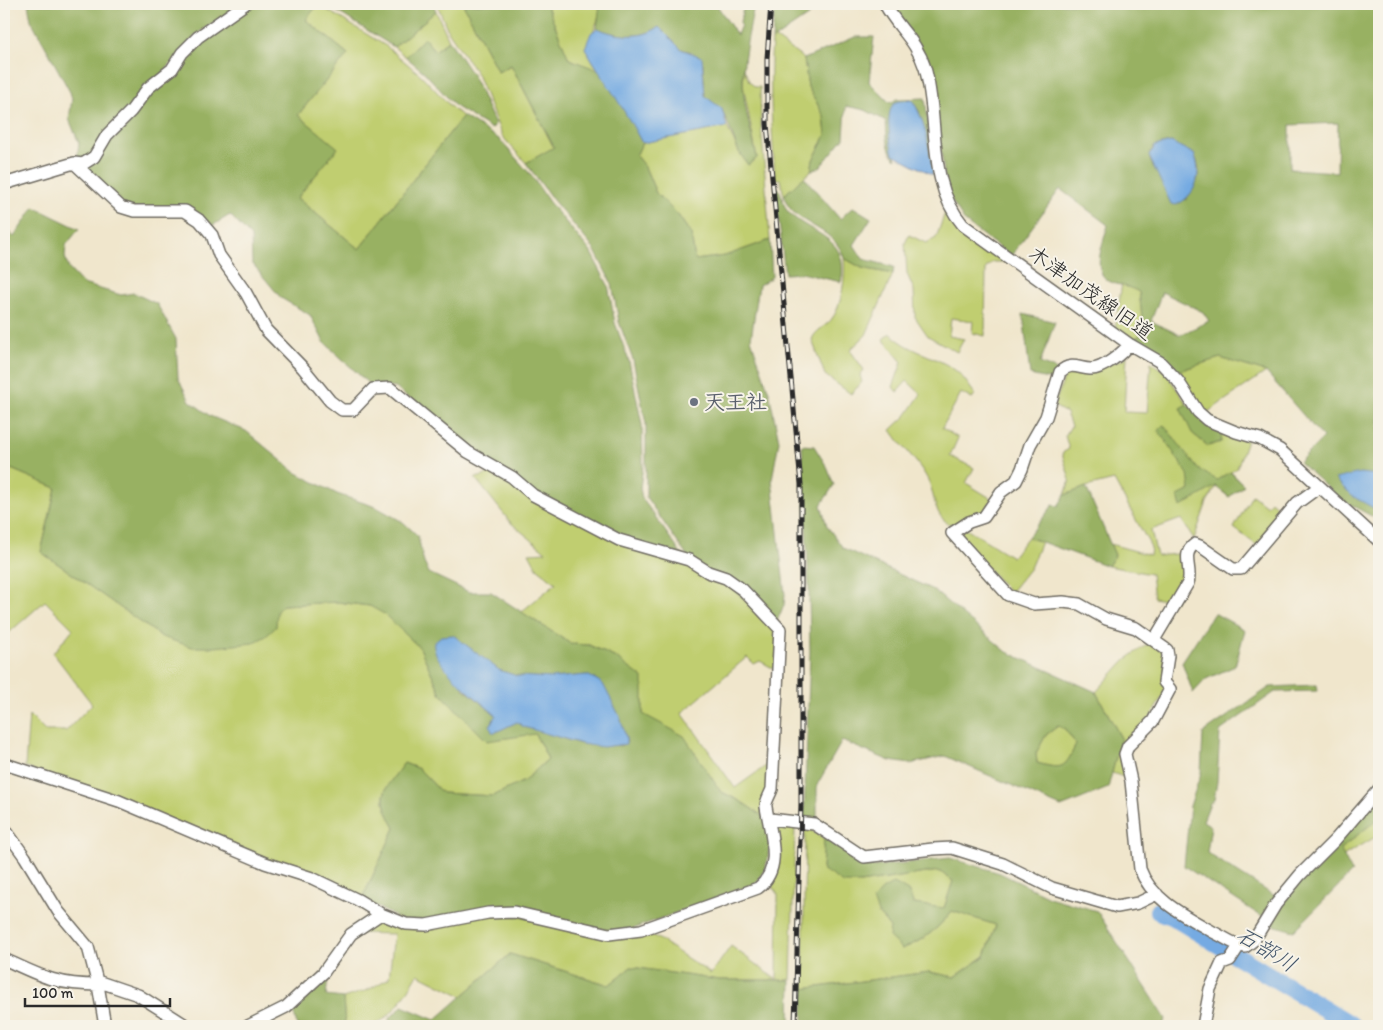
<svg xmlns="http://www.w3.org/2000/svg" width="1383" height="1030" font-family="Itim,'Klee One',sans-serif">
<rect width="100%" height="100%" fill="#f7f3e8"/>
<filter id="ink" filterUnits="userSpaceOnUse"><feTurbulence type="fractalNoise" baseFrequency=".02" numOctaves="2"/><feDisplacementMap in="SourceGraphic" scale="10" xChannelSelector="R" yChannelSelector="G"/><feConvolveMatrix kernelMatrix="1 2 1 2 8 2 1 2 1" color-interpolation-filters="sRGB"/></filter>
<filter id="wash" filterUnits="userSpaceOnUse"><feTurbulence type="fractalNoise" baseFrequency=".0096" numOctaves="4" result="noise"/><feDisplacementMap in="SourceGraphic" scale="20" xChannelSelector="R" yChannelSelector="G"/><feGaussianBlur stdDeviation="1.12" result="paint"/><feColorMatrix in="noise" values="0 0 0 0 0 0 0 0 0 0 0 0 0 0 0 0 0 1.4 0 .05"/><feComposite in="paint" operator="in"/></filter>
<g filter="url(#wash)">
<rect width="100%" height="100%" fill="#f0e6cc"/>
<!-- green -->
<path fill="#c0ce70" stroke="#767c4e" d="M437,4H463L498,72L511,65L554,148L526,163L502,136L477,74L448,31Z
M546,4H600C600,22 592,32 585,48L598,70L569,60Z
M319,5L386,46L422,76L454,110L463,116L359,249L297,198L337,148L298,115L348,54L305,19Z
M436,11L449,40L435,51L424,38L406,57L394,47Z
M775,38L804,59L808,87L824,116L826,135L813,160L811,171L784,195L780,179H775C772,132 769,86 772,40Z
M744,69L749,81L755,87H760L761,124L770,240L725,256L695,260L691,234L678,215L656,193L645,167L636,156L642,143L727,127L739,152L748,165L757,158L743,85Z
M946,210L960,228L1006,262H993L986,268L985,336L972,333L973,321L951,318L949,336L964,339L957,352L928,336L915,317L914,290L907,274L905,243L909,235L926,243L936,238Z
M844,258L862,268L893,274L866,335L850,350L864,370L860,375L862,382L851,394L825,375L812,340C814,331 825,327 831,320C842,307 846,275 844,258Z
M1122,283L1139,291L1144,333L1131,341L1115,329Z
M890,333C909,352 934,355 955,370C963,376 969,386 975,394L972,399L961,393L942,428L958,438L950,456L974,468L966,483L992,499L984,512L952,525C932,517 936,494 927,478C918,461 902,447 891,430L906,416L921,394L907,381L897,392L893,387L902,362L883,339Z
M1127,355L1124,412L1147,413L1151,362L1165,372L1187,404L1192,433L1208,446L1221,442L1222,432L1247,440L1237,468L1231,472L1244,485L1229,497L1216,487L1207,502L1194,539L1181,519L1151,530L1157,556L1185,553L1187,572L1175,602L1154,598L1151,574L1108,566L1115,555L1110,544L1150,555L1151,547L1114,480L1086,487L1065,495L1070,480L1062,453L1069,449L1065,436L1071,426L1066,413L1054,406L1066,373L1122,360Z
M1220,358L1266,372L1205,414L1175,372Z
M4,466L56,488L41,552L162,637L277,611L283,605L337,602L370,606L384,613L420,648L441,694L535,734L548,759L524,781L493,796L442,793L419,769L404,763C383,792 376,794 395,828L362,899L25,767L29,715L45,731H66L92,704L53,653L73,629L45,601L4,637Z
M492,470L725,581L777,630L776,670L760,661L754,664L747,657L682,713L735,788L770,763L767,819L740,801L722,792L643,714L642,678L616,658L589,645L571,644L521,612L556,583L537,568L529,553L546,552L511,523L475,478L484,476Z
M1252,495L1267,506L1271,501L1284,513L1259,547L1234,528Z
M966,528L1012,557L1028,537L1041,542L1030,568L1010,593L963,540L961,533Z
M1152,641L1163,648L1167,689L1148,721L1121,759L1124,777L1112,773L1121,738L1096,692L1125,660Z
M1058,726L1065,729L1076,744C1065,770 1063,770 1037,763L1036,753L1046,735Z
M1379,818V835L1343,856L1340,849Z
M776,825L795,826L791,980H719L631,967L609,985L510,954L462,996L418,974C407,992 394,1017 373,1025C366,1028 354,1026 345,1026L343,998L368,990L389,978L394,934L355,933L380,918L508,915L648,932L711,974L731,946L777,980L778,895L769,882L777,852Z
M805,827L824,838L822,869L860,883L939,871L953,881L944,908L914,904L908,891L878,913L890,928L902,949C923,941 938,929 952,911L996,925L985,956L955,977L929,972L803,989Z"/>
<!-- forest -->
<path fill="#98b162" stroke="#626e46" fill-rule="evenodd" d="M28,4H241L196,35L97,149L80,162L77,158L79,143L69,119L72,99L70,92L31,20Z
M250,4H318L306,20L348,54L298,115L338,148L297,198L359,249L463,116L499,139L531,175L549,202L590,251L608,285L615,323L629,361L642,425L643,466L640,488L642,498L682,555L620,537L543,498L485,460L396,388L371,386L324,342L310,315L281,298L252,263L251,237L230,215L210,227L194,211L135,209L117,202L83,167L150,90L200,39Z
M325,4H433L436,11L394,47Z
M463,4H546L569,59L598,70L623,106L642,143L636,156L645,167L656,193L678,215L691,234L695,260L725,256L770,240L772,277L759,285L751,339L769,392L779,441L772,479L785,595L784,605L777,621L687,556L646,497V424L633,360L619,322L612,284L594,249L553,200L526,163L554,147L511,65L498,72Z
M600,4H716L737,35L741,25L740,22L744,4H754C750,31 742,57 743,85C744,109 752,134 757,158L748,165L739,152L722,109L705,96L703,63L692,52L681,49L659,27C640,40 616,36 597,28Z
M775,4H818V9L772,40Z
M889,4H1379V520L1340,499L1299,462L1323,438L1266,372L1220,358L1175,372L1131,341L1144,333L1139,292C1127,286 1123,286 1113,283C1088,274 1104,242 1108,225L1060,189L1011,256L965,222L947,193L932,88ZM1338,123L1337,172L1290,169V125ZM1171,142L1194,154C1204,175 1197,182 1186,200C1170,185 1122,149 1171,142ZM1162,292L1203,312L1209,321L1180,335L1151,321Z
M855,37H874L869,82L890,103L897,99L925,98L935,177L919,111L912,100L889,121L890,141L896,159C886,150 887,134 886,121L865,110L846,106L844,138L820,167L811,171L813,160L826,135L824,116L808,87L804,59Z
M424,38L435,51L449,40L473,76L495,124L492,129L456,107L425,73L406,57Z
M804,177L840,219L853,207L871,218L854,245L863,259L894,267L893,274L862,268L844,258C834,224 790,226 784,195Z
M775,186C784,192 781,205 789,213C814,237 850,236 841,282L801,273L785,274Z
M34,207L79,229L66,245L65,257L69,269L83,284L121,295L134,293L157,304L176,339L178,378L190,401L210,416L246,431L295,472L337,494L376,507L403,522L418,536L424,563L429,573L469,592H491L571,644L589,645L616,658L643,678V714L684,736L721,792L740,801L767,819C771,841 771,866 756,883L624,932L484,912L406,922L362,899L395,828C376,794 383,792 404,763L419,769L442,793L493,796L524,781L548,759L535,734L487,741L441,694L420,648L384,614L370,606L337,602L283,605L277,611L276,627L266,636L253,643L215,647H192L162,637L41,552L56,488L4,466V227L14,237ZM453,635L499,670L517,676L552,678L587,675L597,680L603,685L620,717L627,742L620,746C614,743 592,746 581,744C562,739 543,731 524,727L517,722L496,732L490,726L496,715L463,688Z
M1023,314L1055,322L1040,363L1057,370L1052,380L1030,375Z
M1187,404L1222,432L1221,442L1208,446L1192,433L1180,408Z
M1164,425L1198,469L1217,480L1230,472L1244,485L1229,497L1216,486L1181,507L1178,496L1190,490L1188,474L1158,430Z
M802,445L814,446L827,467L834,485L821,505L827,526L843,548L933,590L1007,652L1096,692L1121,738L1108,788L1061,807L945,756L910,764L890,761L842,741L817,785V823L804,818L810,652L809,588ZM1058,726L1065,729L1076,744C1065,769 1063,770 1037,763L1036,753L1046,735Z
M1086,487L1115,555L1108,566L1028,537L1053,505L1058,506L1065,495Z
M1214,613L1245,630L1235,666L1206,679L1193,693L1182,662Z
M1317,685L1318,691L1275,692L1220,731L1217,782L1214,800L1210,803L1203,821L1211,826L1207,853L1278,898L1264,918L1184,866L1190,806L1201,773L1203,733L1270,687Z
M1379,792V818L1340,849L1352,872L1294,931L1265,923Z
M824,838L868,867L950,858L1000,873L1049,897L1097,911L1166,1019L1162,1026H803V989L929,972L955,977L985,956L996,925L952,911C938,929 924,940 902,949L889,937L890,928L878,913L873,900L882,890L894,883L908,891L914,904L944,908L953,881L939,871L860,883H843L822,869Z
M510,954L609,985L631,967L719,980H791L790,1026H399L388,1020L402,1006L435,1020Z
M329,969L326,996L343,998L345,1026H297L292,1006Z"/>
<!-- water -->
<path fill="#75aae2" stroke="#506a86" d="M659,27L681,49L702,57L705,96L722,109L727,127L642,143C625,110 604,80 585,48L591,33L597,28C616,36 640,40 659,27Z
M912,100C927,122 929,150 933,175L893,154C890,143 884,109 896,102C900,100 907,101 912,100Z
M1171,142L1194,154C1203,174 1196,196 1176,205L1171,204L1149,156L1155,146Z
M1360,473L1379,475V511L1352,496L1335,479Z
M453,635L499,670L517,676L552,678L587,675L597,680L603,684L620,717L626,738V744L603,747L582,744L524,727L517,722L496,732H492L490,726L496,715C481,702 429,662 434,642L441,636Z"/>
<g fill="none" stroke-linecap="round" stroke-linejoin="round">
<!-- river -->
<path stroke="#75aae2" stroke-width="18" d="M1158,911L1173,917L1353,1026"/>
</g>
</g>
<g filter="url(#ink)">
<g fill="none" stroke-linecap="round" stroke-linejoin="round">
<defs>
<path id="street" d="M885,4C897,28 916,39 925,68C940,119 926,182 963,225L1129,344L1160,362L1178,381L1198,412L1207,420L1236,432L1260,439L1280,450L1379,541
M4,184L74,163L83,164L94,157L107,135L131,111L148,88L172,69L182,53L198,37L245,4
M1129,344C1123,353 1102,370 1090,369C1078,368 1070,362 1060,372L1046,417L1030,445L1022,469L1016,481L1001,492L984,517L969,522L952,533L1008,595L1034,604L1063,602L1079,604L1106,619L1136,628L1167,650L1168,656L1164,682L1170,689L1153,721L1128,746L1125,754L1131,781L1140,869C1151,900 1187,917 1213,932C1224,937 1234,945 1245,947L1254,940L1276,904L1300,875L1335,840L1379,789
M1154,640L1188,583C1193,569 1180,554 1195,544L1200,546L1233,569H1241L1297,503L1319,487
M4,768L8,765L119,801L265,863L312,878L358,900L381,914L406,924L426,925L488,913L514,912L609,934L641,930L758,888C784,868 770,833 766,807C765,802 770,795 772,789L780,629L743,590L726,578L708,572L689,560L619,540L533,495L512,477L468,452L390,388L373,389L353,410H342L330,401L303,368L266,330L246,293L219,255L212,235L199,220L185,211H134L121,207L74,163
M770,819L814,824L864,857L933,849L952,848L1003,864L1052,888L1117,907L1138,903L1157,894
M4,828L25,857L58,911L88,947L98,985L105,1026
M4,959C41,976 56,985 98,985
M97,981L138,995L187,1026
M248,1026L286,1007L323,973L351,934L381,914
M1203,1026L1210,989L1222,963L1230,960L1239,946"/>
</defs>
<!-- street casing -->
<use href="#street" stroke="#706c63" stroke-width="14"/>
<!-- street -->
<use href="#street" stroke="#fff" stroke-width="11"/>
<defs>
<path id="rail" d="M771,4L767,58V124L801,484V804L795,1026"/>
</defs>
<!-- rail casing -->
<use href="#rail" stroke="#2b2b2b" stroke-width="5"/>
<!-- rail -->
<use href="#rail" stroke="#f7f3e8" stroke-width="3" stroke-dasharray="9" stroke-linecap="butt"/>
</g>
</g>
<!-- markers -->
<circle fill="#6b7280" stroke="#f7f3e8" stroke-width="2" cx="694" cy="402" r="5"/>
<g text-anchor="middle" stroke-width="4" stroke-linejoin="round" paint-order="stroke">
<!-- street labels -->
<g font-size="21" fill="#2b2b2b" stroke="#f7f3e8">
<text transform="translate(1091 293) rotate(35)" y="7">木津加茂線旧道</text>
</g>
<!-- worship labels -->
<g font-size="21" font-weight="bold" fill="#5b616d" stroke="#f7f3e8" text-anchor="start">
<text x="704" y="409">天王社</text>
</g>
<!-- water labels -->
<g font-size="22" font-style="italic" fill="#45576b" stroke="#f7f3e8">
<text transform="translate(1267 949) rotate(31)" y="8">石部川</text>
</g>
</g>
<!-- margin -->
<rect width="1383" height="1030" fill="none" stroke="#f7f3e8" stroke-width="20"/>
<!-- scale -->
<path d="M25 998v8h145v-8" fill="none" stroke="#2b2b2b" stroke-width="2.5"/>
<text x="32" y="998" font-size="15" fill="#2b2b2b" stroke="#f7f3e8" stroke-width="4" paint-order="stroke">100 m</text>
</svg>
